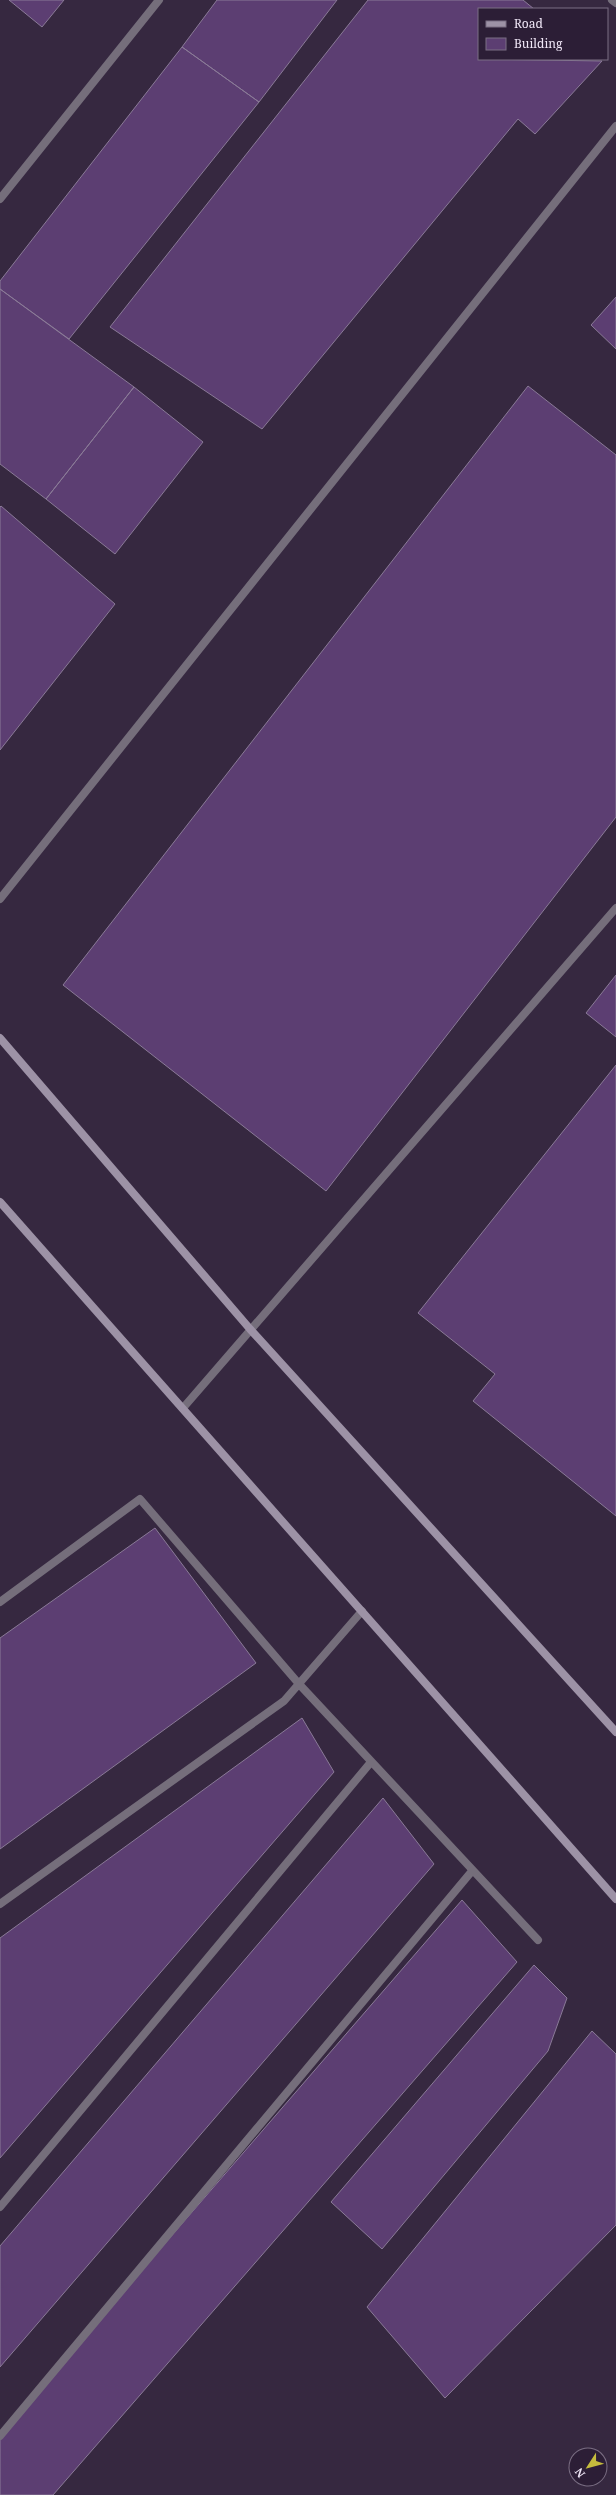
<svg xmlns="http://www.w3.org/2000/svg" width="616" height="2495" font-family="'Noto Serif',serif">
<rect width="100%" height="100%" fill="#362840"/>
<!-- building -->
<path fill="#5c3e72" stroke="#8a7a97" d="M9,0H64L42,27Z
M217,0H337L259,102L182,47Z
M368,0H523L534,9H479V59L602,61L535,134L518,119L262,429L110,327Z
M182,47L259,102L69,339L0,289V281Z
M0,289L134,387L46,499L0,464Z
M616,297V349L591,325Z
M528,386L616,455V817L326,1191L63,985Z
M134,387L203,442L115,554L46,499Z
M1,506L115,604L0,750V507Z
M616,975V1037L586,1013Z
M616,1065V1516L473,1401L495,1374L418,1313Z
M155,1528L256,1663L0,1849V1638Z
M302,1718L334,1772L0,2158V1938Z
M383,1798L434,1864L0,2367V2246Z
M462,1900L517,1962L53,2495H0V2434Z
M534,1965L567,1998L548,2051L382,2249L331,2202Z
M592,2031L616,2054V2225L445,2398L367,2307Z"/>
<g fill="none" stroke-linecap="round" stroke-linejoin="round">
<!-- service -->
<path stroke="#756e7b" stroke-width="8" d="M0,1602L140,1499L299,1684L538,1940
M0,1904L284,1701L362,1611
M0,2207L371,1762
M0,2436L472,1871"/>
<!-- minor -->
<path stroke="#756e7b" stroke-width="8" d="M612,0L616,3
M0,199L159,0
M0,899L616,126
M183,1408L616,908"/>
<!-- secondary -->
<path stroke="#9d92a6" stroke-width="8" d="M0,1038L250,1329L616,1732
M0,1202L616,1899"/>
</g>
<!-- legend -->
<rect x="478" y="8" width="130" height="52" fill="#2c1e36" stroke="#7a6e83"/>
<rect x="486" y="21" width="20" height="6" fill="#9d92a6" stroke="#7a6e83"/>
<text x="514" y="28" font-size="12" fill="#f0e7f7">Road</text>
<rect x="486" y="38" width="20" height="12" fill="#5c3e72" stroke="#7a6e83"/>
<text x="514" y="48" font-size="12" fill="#f0e7f7">Building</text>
<!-- north arrow -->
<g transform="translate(588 2467) rotate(234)"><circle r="19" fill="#2c1e36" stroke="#7a6e83"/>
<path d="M0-3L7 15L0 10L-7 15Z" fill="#c5bc3d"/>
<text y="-6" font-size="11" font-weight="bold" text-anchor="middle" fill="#f0e7f7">N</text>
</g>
</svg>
